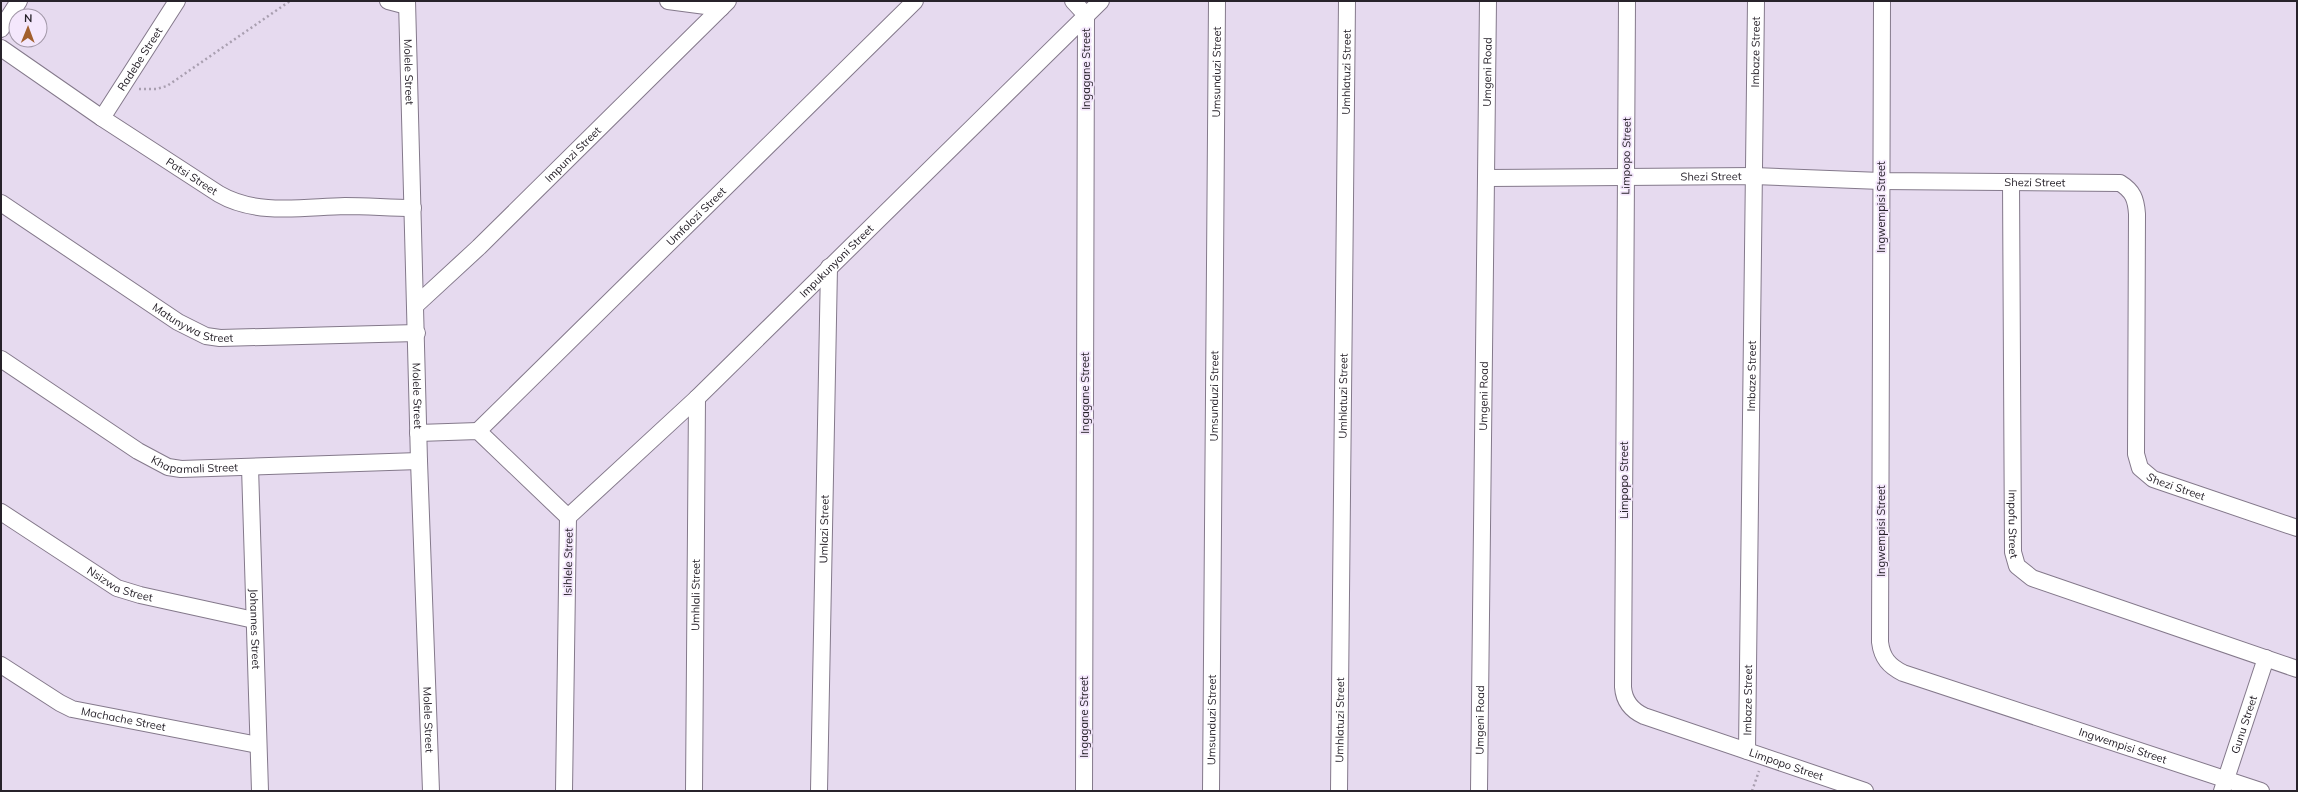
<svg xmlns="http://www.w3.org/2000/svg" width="2298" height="792" font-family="Mulish,sans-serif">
<rect width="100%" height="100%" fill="#e6daef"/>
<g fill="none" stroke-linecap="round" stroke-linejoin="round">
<defs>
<g id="minor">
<path d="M388,1L407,6"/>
<path id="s1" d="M407,1L419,461L431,791"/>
<path d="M668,1L721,8"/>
<path d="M1073,1L1086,15L1084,791"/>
<path id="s2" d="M1627,1L1623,687C1624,701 1631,710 1644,716L1865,791"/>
<path id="s3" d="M1882,1L1880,642C1882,658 1889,666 1903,673L2261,791"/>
<path d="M1,29L19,1"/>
<path id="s4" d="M1,48L102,118L219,194C257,216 303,207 345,206C368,206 391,208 413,208"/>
<path id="s5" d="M102,118L177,1"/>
<path id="s6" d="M1487,178L1754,176L1881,181L2120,183C2133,191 2136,199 2137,214L2136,454L2140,468L2153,479L2297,528"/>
<path id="s7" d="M2011,182L2013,552L2017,566L2032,578L2297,669"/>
<path id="s8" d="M1,203L178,322L206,336L220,338L417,333"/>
<path id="s9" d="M415,306L479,247L728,1"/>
<path id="s10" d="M1,359L138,451L168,467L181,469L419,461"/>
<path id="s11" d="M478,431L915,1"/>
<path d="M418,433L478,431L568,517L564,791"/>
<path id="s12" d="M250,467L260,791"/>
<path id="s13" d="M1,512L117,588L140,595L254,620"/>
<path id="s14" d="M568,517L697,398L1101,1"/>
<path id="s15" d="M1,665L60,703L72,709L258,745"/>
<path id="s16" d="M1747,751L1756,1"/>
<path id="s17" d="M694,791L697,398"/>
<path id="s18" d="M819,791L829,267"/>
<path id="s19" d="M1211,791L1217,1"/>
<path id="s20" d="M1339,791L1347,1"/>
<path id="s21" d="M1479,791L1488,1"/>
<path id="s22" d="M2222,791L2266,658"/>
</g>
</defs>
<!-- minor casing -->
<use href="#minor" stroke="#84798b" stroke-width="18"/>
<!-- path -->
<path stroke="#a99fb0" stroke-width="2.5" stroke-dasharray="2 3" stroke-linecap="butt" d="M139,89H156L167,86L290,1
M1752,791L1759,771"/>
<!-- minor -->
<use href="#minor" stroke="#fff" stroke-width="16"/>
</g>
<g text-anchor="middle" stroke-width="3.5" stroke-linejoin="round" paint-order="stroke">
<!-- street labels -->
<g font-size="11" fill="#27222a" stroke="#f4e7fc">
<text dy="4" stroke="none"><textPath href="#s16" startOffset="699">Imbaze Street</textPath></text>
<text dy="4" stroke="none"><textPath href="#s5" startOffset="70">Radebe Street</textPath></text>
<text transform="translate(1086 69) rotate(-90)" y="4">Ingagane Street</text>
<text dy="4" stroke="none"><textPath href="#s1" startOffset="71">Molele Street</textPath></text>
<text dy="4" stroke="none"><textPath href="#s19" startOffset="719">Umsunduzi Street</textPath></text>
<text dy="4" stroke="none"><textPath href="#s20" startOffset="719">Umhlatuzi Street</textPath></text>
<text dy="4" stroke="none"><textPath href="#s21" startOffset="719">Umgeni Road</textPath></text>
<text dy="4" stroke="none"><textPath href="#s9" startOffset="219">Impunzi Street</textPath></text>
<text transform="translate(1626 156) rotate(-89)" y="4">Limpopo Street</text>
<text dy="4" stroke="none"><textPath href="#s4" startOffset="230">Patsi Street</textPath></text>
<text dy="4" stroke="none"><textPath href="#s6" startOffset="224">Shezi Street</textPath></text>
<text dy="4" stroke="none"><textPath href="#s6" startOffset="548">Shezi Street</textPath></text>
<text transform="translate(1881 207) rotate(-90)" y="4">Ingwempisi Street</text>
<text dy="4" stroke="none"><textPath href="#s11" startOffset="306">Umfolozi Street</textPath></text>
<text dy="4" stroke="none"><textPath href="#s14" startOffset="371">Impukunyoni Street</textPath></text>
<text dy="4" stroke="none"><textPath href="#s8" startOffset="228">Matunywa Street</textPath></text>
<text dy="4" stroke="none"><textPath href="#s16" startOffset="375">Imbaze Street</textPath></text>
<text transform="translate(1085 393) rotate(-90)" y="4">Ingagane Street</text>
<text dy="4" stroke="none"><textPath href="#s1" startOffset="395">Molele Street</textPath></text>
<text dy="4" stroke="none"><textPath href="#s19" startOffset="395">Umsunduzi Street</textPath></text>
<text dy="4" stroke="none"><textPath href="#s20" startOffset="395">Umhlatuzi Street</textPath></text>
<text dy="4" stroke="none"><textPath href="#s21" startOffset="395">Umgeni Road</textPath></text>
<text dy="4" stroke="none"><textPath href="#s10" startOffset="225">Khapamali Street</textPath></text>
<text transform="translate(1624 480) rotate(-90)" y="4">Limpopo Street</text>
<text dy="4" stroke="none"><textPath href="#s6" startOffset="966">Shezi Street</textPath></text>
<text dy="4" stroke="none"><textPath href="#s7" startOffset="342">Impofu Street</textPath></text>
<text dy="4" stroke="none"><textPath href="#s18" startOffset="262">Umlazi Street</textPath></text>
<text transform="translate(1881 531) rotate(-90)" y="4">Ingwempisi Street</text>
<text transform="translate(568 562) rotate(-89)" y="4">Isihlele Street</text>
<text dy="4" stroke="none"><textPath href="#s13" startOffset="140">Nsizwa Street</textPath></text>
<text dy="4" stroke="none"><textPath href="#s17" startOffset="196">Umhlali Street</textPath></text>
<text dy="4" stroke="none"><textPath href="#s12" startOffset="162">Johannes Street</textPath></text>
<text dy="4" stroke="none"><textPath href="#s16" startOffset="51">Imbaze Street</textPath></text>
<text transform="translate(1084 717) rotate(-90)" y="4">Ingagane Street</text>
<text dy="4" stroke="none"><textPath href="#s15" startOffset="136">Machache Street</textPath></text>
<text dy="4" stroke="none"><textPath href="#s1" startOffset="719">Molele Street</textPath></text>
<text dy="4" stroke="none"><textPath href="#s19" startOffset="71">Umsunduzi Street</textPath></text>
<text dy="4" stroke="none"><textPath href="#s20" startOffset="71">Umhlatuzi Street</textPath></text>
<text dy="4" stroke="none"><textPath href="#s21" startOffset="71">Umgeni Road</textPath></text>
<text dy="4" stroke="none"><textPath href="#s22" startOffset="70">Gunu Street</textPath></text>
<text dy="4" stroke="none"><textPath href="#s3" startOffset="913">Ingwempisi Street</textPath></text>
<text dy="4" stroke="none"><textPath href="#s2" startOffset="874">Limpopo Street</textPath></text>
</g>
</g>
<!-- border -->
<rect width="2298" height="792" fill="none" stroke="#27222a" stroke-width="4"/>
<!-- north arrow -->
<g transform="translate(28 28) rotate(1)"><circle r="19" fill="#f4e7fc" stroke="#a298a8"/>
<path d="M0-3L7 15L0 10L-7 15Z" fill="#a25f2d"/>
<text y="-6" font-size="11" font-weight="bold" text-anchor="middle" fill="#27222a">N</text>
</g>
</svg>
